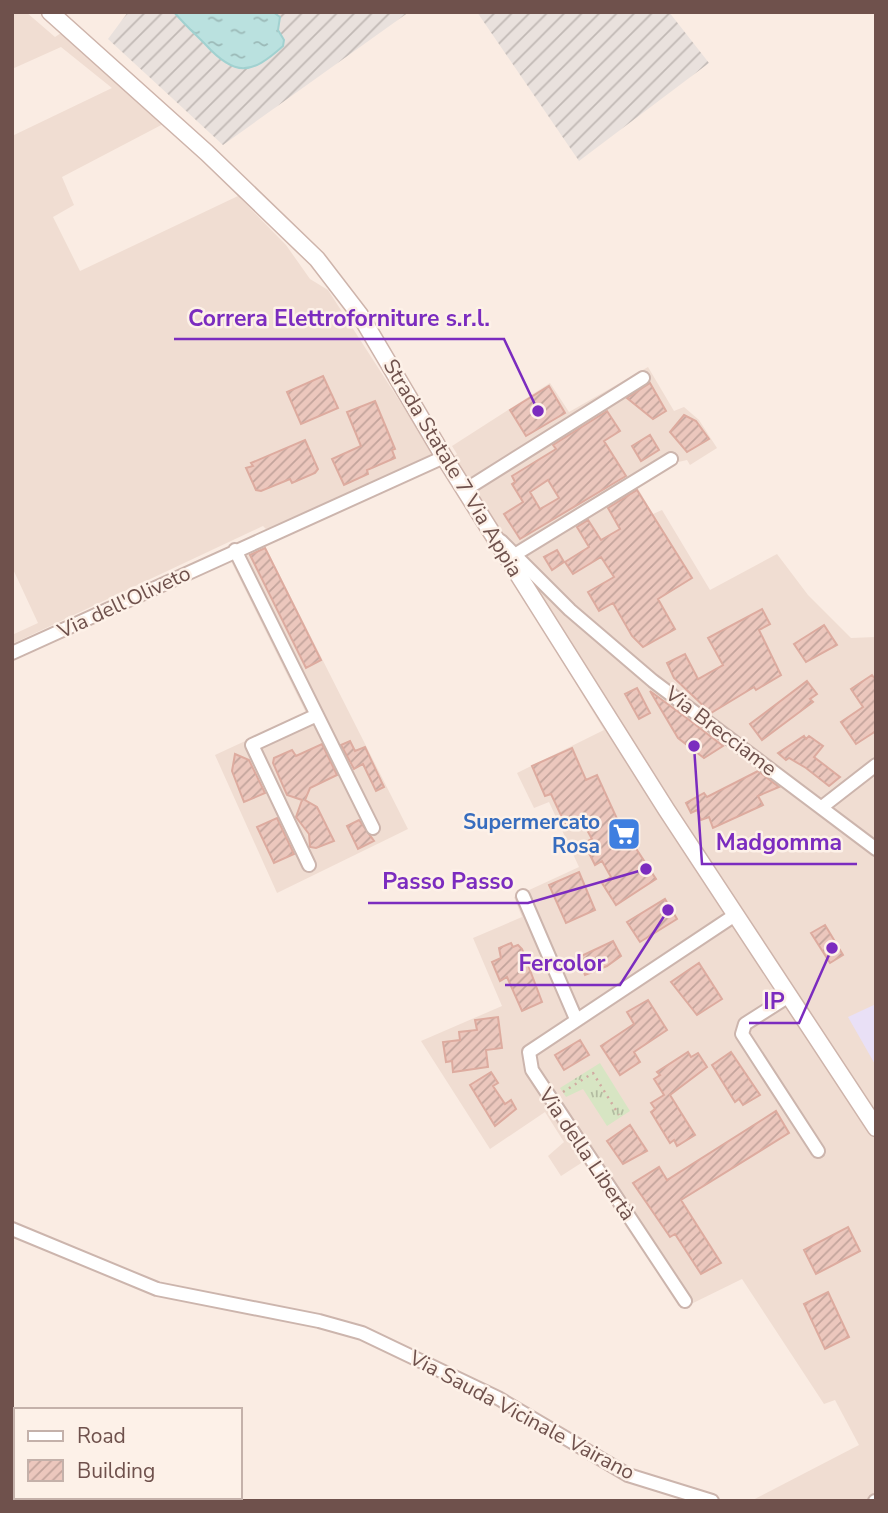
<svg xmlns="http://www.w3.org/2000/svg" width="888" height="1513" font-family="'Nunito Sans',sans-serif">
<defs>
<pattern id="industrial-furrows" width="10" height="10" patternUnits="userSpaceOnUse" patternTransform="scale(1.75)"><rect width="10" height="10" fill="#e9e1dd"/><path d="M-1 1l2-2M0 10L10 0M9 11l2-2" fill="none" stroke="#c1b9b5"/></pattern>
<pattern id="grass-tufts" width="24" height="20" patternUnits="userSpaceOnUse" patternTransform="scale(1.75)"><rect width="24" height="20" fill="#d7e5c3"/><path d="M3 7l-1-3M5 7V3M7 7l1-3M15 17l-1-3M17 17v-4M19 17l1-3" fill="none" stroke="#b3bca1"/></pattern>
<pattern id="water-ripples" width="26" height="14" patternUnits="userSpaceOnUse" patternTransform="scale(1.75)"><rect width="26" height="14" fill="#bae1df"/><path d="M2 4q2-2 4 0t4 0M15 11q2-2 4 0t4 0" fill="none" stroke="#9bb9b7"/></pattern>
<pattern id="building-hatch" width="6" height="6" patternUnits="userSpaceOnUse" patternTransform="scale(1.75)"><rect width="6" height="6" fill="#ecc7bd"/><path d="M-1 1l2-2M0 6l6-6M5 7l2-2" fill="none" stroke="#c3a49c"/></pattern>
</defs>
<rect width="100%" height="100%" fill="#faece3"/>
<!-- residential -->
<path fill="#f0ddd2" d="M12,12H26L55,37L64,31L167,122L62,177L74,205L53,217L80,271L238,196L286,245L310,279L328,290L435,456L279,527L266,529L263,526L12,644V635L38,623L12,567V136L112,88L61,47L12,69Z
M648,367L674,411L684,407L699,420L717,448L690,465L687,460L674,463L637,487L653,514L662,510L710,590L777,554L808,595L851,638L876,637V1501H751L859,1445L835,1400L824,1404L742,1279L685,1307L589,1158L561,1176L548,1156L564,1142L545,1112L490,1149L421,1041L502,1006L473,938L522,917L514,897L579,867L549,802L534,808L517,773L604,730L443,465L457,454L452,446L550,383L569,412Z
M263,542L408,829L277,893L215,755L306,713L229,557Z"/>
<!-- industrial -->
<path fill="url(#industrial-furrows)" d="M128,12H409L223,145L108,39Z
M477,12H669L709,63L579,161Z"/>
<!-- education -->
<path fill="#e9e0f6" d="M876,1004V1066L848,1017Z"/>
<!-- grass -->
<path fill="url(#grass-tufts)" d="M600,1063L630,1111L607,1126L583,1089L566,1097L560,1088Z"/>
<!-- water -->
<path fill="url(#water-ripples)" stroke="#a1d1d0" stroke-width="2" d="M174,12H273L280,17L278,30L284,40L283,46C251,75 235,77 205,44C195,34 184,24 174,12Z"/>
<!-- building -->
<path fill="url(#building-hatch)" stroke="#ddab9f" stroke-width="2" fill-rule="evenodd" d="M323,376L338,408L301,424L287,392Z
M650,383L666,411L653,419L627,398Z
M549,386L565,413L526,436L510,410Z
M375,401L395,449L392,450L395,458L367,470L368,474L344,485L332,459L361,446L347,412Z
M607,411L620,431L604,441L626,476L520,539L504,514L523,502L512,484L515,482L512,476L556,449L553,445ZM548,480L559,498L540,509L530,492Z
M684,415L696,421L709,439L687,452L670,432Z
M650,435L659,450L641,461L632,446Z
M305,440L318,469L315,473L292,483L290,479L261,491L256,490L246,468L253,466L251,463Z
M637,490L692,578L658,599L675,629L643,647L632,636L613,603L599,611L588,592L614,577L601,557L573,574L565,562L589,547L577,527L588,520L601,540L620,529L608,508Z
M265,548L321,660L306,668L250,555Z
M557,550L564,562L552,570L544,557Z
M762,609L770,624L759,630L781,675L756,690L754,687L711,713L674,678L667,663L685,654L698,679L723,665L708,638Z
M824,625L837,645L806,662L794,644Z
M872,675L876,680V731L856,744L841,722L863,707L851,689Z
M807,681L817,694L810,699L813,702L762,740L750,724Z
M637,688L650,713L639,719L625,694Z
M650,691L688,719L723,746L704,758L678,738Z
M804,736L806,739L809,736L823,746L814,757L840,777L829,786L806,768L789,758L786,760L778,753Z
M350,741L355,751L365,747L384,787L376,791L363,764L354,769L341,745Z
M322,744L337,775L310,788L305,800L317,807L334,841L316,848L310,847L309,834L296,817L302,800L287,795L273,763L274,758L292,750L296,756Z
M572,748L586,780L597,775L618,821L656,879L616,905L602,883L611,877L602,861L595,865L584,843L592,839L582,821L567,828L551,794L545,796L532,766Z
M235,754L249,760L265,793L244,802L232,771Z
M758,771L779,787L758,796L763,805L713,828L709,817L701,820L697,810L691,813L686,803L704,793L707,797Z
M277,818L294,854L274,863L257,827Z
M359,820L374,841L358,849L347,826Z
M579,872L595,910L566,923L549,885Z
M665,899L677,919L640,942L627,922Z
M825,925L843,955L830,963L811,933Z
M613,941L621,956L607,966L585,975L577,958Z
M511,943L513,947L518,945L522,949L542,1002L522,1011L507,977L500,981L492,962L501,958L499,948Z
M699,963L722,999L697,1015L671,982Z
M648,1000L667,1030L634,1052L640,1062L620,1075L601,1046L634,1024L627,1012Z
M498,1017L502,1048L486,1050L488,1067L453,1072L452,1061L446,1062L443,1042L460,1040L459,1032L477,1030L475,1020Z
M580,1040L589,1055L564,1070L555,1055Z
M688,1052L691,1057L698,1053L707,1067L670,1095L695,1135L677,1146L674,1140L670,1143L651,1112L655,1109L651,1103L664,1095L654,1079L660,1075L657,1072Z
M731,1052L760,1095L743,1105L739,1099L735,1102L712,1065Z
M491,1072L498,1083L493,1086L505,1104L511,1100L516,1109L495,1126L470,1085Z
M776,1111L789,1133L681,1200L721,1263L701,1274L675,1234L670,1237L633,1183L659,1167L667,1180Z
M630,1125L647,1151L623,1164L607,1141Z
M848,1227L860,1251L816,1274L804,1250Z
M828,1292L849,1337L825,1349L804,1304Z"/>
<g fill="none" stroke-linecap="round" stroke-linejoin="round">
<defs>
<path id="minor" d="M465,490L643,378
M501,541L570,610L653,681L876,849
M235,550L373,828
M516,554L671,459
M12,653L444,457
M822,807L876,765
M309,865L252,745L317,715
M523,896L576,1019
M789,996L745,1024L742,1034L818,1151
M12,1229L157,1289L319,1321L362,1333L498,1398L628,1475L712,1501
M685,1301L532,1070L529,1052L735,915
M875,1501H876"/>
<path id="secondary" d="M50,12L207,153L317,259L360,315L444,457L666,809L876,1128"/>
</defs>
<!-- minor casing -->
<use href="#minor" stroke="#ccb5ad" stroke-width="16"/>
<!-- secondary casing -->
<use href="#secondary" stroke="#ceb4ab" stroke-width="19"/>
<!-- path -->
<path stroke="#d0aaa1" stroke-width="2.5" stroke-dasharray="2 5" stroke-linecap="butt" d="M563,1092L593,1073L619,1115"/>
<!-- minor -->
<use href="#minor" stroke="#fff" stroke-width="12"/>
<!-- secondary -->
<use href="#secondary" stroke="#fff" stroke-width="16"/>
</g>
<!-- icons -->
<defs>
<symbol id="supermarket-square" viewBox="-11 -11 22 22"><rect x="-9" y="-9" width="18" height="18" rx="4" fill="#3f7fe0" stroke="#fdf1e8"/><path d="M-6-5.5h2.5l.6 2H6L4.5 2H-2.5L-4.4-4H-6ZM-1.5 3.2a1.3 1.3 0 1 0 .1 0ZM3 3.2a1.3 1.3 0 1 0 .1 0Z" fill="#fff"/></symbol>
</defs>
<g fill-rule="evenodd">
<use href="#supermarket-square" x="605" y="815" width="38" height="38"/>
</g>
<g text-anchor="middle" stroke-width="5" stroke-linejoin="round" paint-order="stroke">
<!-- street labels -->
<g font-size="21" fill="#6f514c" stroke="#fdf1e8">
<text transform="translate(453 468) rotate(59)" y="7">Strada Statale 7 Via Appia</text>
<text transform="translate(124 602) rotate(-25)" y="7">Via dell'Oliveto</text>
<text transform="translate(721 731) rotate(37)" y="7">Via Brecciame</text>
<text transform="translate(587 1154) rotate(56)" y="7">Via della Libertà</text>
<text transform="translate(522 1415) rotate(28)" y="7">Via Sauda Vicinale Vairano</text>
</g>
<!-- shop labels -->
<g font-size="21" font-weight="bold" fill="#366cbe" stroke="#fdf1e8" text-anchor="end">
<text x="600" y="829">Supermercato<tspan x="600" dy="24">Rosa</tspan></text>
</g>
</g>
<!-- callouts -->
<path fill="none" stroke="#7b2cbf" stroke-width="2.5" d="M538 411L504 339H174M694 746L702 864H857M646 869L528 903H368M668 910L620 985H505M832 948L799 1023H749"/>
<g fill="#7b2cbf" stroke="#fdf1e8" stroke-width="2.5">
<circle cx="538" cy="411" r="7"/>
<circle cx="694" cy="746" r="7"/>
<circle cx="646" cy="869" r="7"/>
<circle cx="668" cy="910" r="7"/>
<circle cx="832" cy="948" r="7"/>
</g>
<g font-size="23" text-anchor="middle" font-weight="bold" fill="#7b2cbf" stroke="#fdf1e8" stroke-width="5" stroke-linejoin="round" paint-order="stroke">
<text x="339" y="326">Correra Elettroforniture s.r.l.</text>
<text x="779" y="850">Madgomma</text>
<text x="448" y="889">Passo Passo</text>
<text x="562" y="971">Fercolor</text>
<text x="774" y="1009">IP</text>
</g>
<!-- border -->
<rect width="888" height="1513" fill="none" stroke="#6f514c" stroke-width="28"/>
<!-- legend -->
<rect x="14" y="1408" width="228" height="91" fill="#fdf1e8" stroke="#c4b1aa" stroke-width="2"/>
<rect x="28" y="1431" width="35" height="10" fill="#ffffff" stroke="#c4b1aa" stroke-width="2"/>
<text x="77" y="1443" font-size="21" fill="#6f514c">Road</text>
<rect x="28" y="1460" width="35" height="21" fill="url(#building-hatch)" stroke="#c4b1aa" stroke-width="2"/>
<text x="77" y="1478" font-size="21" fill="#6f514c">Building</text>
</svg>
